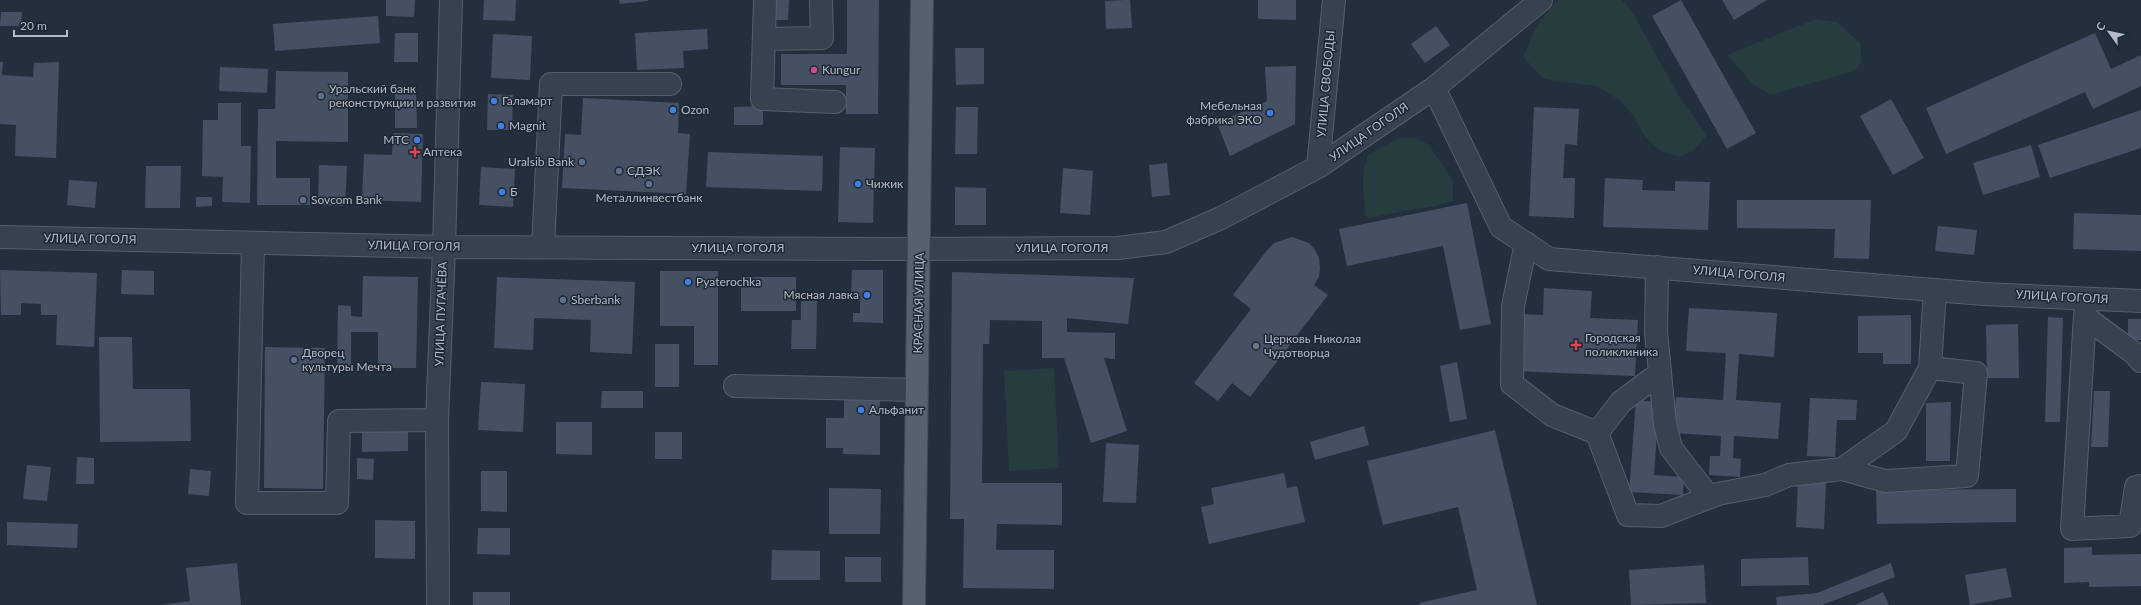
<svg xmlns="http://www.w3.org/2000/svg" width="2141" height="605" font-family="Lato,sans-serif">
<rect width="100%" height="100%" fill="#242f3e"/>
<!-- green -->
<path fill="#263c3f" d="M1558,0H1622L1631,10L1680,98L1707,135L1694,150L1681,157L1662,152L1645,137L1635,118L1621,101L1597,86L1544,79L1523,57L1537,25Z
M1816,19L1837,22L1860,43L1862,61L1855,71L1770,95L1754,85L1727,55Z
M1399,138H1415L1429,145L1453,181V201L1436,206L1366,218C1363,196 1360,176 1368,155Z
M1054,368L1059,468L1009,471L1004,371Z"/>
<!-- building -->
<path fill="#455162" d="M386,0H415L414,17L386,16Z
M484,0H516L515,21L483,20Z
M619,0H648V1L620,4Z
M775,0H789L788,20H775Z
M847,0H879L878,114H846V85H781V54H847Z
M1125,0H1130L1132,28L1106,29L1105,1Z
M1258,0H1296V20L1258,19Z
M1681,0L1756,133L1727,149L1652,16Z
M1722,0H1767L1734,20Z
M1,12H22L21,26H0Z
M378,16L380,43L275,51L273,24Z
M1436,26L1450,45L1425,63L1411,44Z
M707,29L708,49L683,51L684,68L637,70L635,33Z
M395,33H418V62H394Z
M2095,33L2111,69L2141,55V86L2093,109L2085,92L1946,154L1926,108Z
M493,34L532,36L530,80L491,78Z
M955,48H984V84L956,85Z
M0,62H3L2,75L33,77L34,63L59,62L56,158L15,156L16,125L0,124Z
M1296,66L1295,124L1230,156L1217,123L1267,101L1265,67Z
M220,67L268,69L267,93L219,91Z
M276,71L348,72V142L276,141V178H310V205H257L258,109H275Z
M395,88H416L417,128H395Z
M488,94L513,95L512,130H487Z
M583,98L679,103L678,133L690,134L686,194L562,188L565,134L581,135Z
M1891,99L1924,158L1893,175L1860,116Z
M218,103H241V146H251L250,203L222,202L223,177L202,176L203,120H218Z
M763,106V125H734V107Z
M956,107H978L977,154H955Z
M1534,107L1579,109L1577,145L1565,144L1563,178H1575L1574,218L1529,216Z
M2141,110V148L2050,178L2038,145Z
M393,133L423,134L421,202L362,200L364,154L392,155Z
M2031,145L2040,177L1983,195L1973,163Z
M840,147L875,148L873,223L838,222Z
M708,152L823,156L822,191L706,187Z
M1167,163L1170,195L1152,197L1149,165Z
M319,165L347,166L345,206L318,205Z
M146,166H181L180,208H145Z
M481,167L515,169L513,207L479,205Z
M1063,168L1093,171L1090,215L1060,213Z
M1605,178L1643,180L1642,190L1675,191V181L1710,182L1708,230L1603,227Z
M69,180L97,182L95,208L67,205Z
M955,187L986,188V225H955Z
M196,197H212V206L196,207Z
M1737,200H1871L1869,259L1834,258L1835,229L1737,228Z
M1467,203L1491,324L1460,330L1443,246L1347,266L1339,229Z
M2074,213L2141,215V251L2073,249Z
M1938,226L1977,230L1974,255L1935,251Z
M1292,237L1309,243L1315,250L1319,258L1320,268L1319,277L1314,285L1328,295L1250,397L1232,383L1218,401L1194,383L1251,309L1233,295L1268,249L1274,243Z
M0,270L97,273L94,347L56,345L57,315H41V304L21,303V315H1Z
M122,270L154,271V295L121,294Z
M852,270H883V323L853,322V313H860V296H851Z
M660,271H718V365H694V326H660Z
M952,272L1134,278L1128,324L1067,318V332L1115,333V359L1104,358L1127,431L1091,443L1064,358H1042V321L990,320L989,344H983L982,483H1062V525L997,524L996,550H1054V589L963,588L964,519H950Z
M363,276L418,277L416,368H378V332H351V370H337L338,305L351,306V316L362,317Z
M497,277L635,282L632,354L590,352L591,320L534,318L533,350L494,348Z
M741,277H796V311H741Z
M1544,288L1592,291L1590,318L1638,320L1635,376L1515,371L1518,314L1543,315Z
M801,301H817L816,349H791L792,320H801Z
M1689,308L1777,313L1774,357L1739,354L1736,400L1781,403L1778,439L1734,436L1733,458L1741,459L1740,477L1709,475L1710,456H1720L1721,436L1673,433L1676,397L1723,400L1726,353L1686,351Z
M1911,315V364H1883V353H1858V316Z
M2048,317L2063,318L2060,422H2045Z
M2128,319H2141V340H2128Z
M2018,324L2019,378H1987L1986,325Z
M99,337H132L133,389H190L191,441L100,442Z
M655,344H679V387H655Z
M265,347L325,348L323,489L264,488Z
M1457,362L1467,419L1450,422L1440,366Z
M481,382L525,384L523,432L478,430Z
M602,391H643V408H601Z
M2094,391H2110L2108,447H2091Z
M844,393H880V455L843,454V448H826V418H844Z
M1810,398L1857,400L1856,420H1837L1835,457L1807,456Z
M1636,400L1659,402L1654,475L1684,477L1683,495L1629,492Z
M1951,402L1950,461H1926V403Z
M556,422H592V455L556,454Z
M1364,426L1369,445L1315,460L1310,442Z
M362,429H408V451L362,452Z
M1495,430L1537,605H1420L1419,603L1477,590L1458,507L1383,525L1367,461Z
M655,432H682V459H655Z
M1106,443L1139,445L1136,503L1103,502Z
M77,457L94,458V484H76Z
M357,458L374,459L373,480L357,479Z
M27,465L51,467L47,501L23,499Z
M190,469L211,471L209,496L188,494Z
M481,471H507V512L481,511Z
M1284,473L1287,488L1297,486L1305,522L1209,544L1201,507L1214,504L1211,488Z
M1798,480L1826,482L1824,529L1796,527Z
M829,488L881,489L880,534H829Z
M2016,489V522L1877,524L1876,490Z
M375,520L415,521V559L375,558Z
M7,522L78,524L77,548L7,545Z
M478,528H510V555L477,554Z
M2092,547V555L2141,554V586L2089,587V582L2064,583V548Z
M772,550L820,551V580H771Z
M845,557H881V582H845Z
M1808,557L1809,585L1741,586V559Z
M237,563L241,605H161L190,601L186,568Z
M1891,563L1895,577L1822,605H1777L1776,597L1817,593Z
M1704,565L1706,603L1631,605L1629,570Z
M2006,568L2012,597L1970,605L1965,575Z
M473,592H510V605H473Z
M1883,592L1889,605H1855Z"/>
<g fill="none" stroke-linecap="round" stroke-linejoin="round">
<defs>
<path id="minor" d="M765,0L762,99L835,102
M764,39L822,38L821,0
M1434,88L1501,227L1549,259L1984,294L2141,301
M1318,167L1334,0
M0,237L444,247L889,249L1118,248L1166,242L1221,218L1318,167L1434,88L1541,0
M253,243L247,503H337L339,421L437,420
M1526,243L1513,306L1512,384L1552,415L1597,433L1628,515L1661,516L1718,494L1765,485L1789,475L1842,469L1896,431L1930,368L1935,290
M543,247L551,84H670
M1657,267L1656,332L1665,424L1671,448L1709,497
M2086,299L2072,529L2130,526L2136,487L2141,486
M2085,317L2134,353L2141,361
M735,386L917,390
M1597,433L1621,402L1660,373
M1842,469L1885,481L1967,476L1976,373L1930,368
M438,605L437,420L444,247L451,0"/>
<path id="major" d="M914,605L922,0"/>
</defs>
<!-- minor casing -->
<use href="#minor" stroke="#565f6c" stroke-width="24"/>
<!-- major casing -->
<use href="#major" stroke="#414a57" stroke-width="24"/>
<!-- minor -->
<use href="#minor" stroke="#38414e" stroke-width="22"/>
<!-- major -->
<use href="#major" stroke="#56606e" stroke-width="22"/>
</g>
<!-- markers -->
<circle fill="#d1479c" stroke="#1d2633" stroke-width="1.5" cx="814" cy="70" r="4"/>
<g fill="#5c6f8a" stroke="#1d2633" stroke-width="1.5">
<circle cx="321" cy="96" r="4"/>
<circle cx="582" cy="162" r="4"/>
<circle cx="619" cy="171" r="4"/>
<circle cx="649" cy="184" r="4"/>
<circle cx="303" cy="200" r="4"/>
<circle cx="563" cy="300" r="4"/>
<circle cx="294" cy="360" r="4"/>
</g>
<g fill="#3f7fe0" stroke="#1d2633" stroke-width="1.5">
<circle cx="494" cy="101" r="4"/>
<circle cx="673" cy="110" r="4"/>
<circle cx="1270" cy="113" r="4"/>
<circle cx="501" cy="126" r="4"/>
<circle cx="417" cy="140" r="4"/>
<circle cx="858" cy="184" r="4"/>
<circle cx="502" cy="192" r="4"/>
<circle cx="688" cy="282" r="4"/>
<circle cx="867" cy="295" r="4"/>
<circle cx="861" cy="410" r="4"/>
</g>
<g fill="#e0444e" stroke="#1d2633" stroke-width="1.5">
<path d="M413 146h4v4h4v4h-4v4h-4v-4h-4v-4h4z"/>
<path d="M1574 339h4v4h4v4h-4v4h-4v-4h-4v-4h4z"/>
</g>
<circle fill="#6b7280" stroke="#1d2633" stroke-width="1.5" cx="1256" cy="346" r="4"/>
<g text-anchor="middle" stroke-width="3" stroke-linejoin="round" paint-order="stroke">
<!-- poi labels -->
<g font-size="12" fill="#b4bcc9" stroke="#1d2633" text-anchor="start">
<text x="822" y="74">Kungur</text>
<text x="329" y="93">Уральский банк<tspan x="329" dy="14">реконструкции и развития</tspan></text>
<text x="502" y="105">Галамарт</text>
<text x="1262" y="110" text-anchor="end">Мебельная<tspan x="1262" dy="14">фабрика ЭКО</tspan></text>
<text x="681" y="114">Ozon</text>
<text x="509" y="130">Magnit</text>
<text x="409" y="144" text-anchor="end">МТС</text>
<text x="423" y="156">Аптека</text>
<text x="574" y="166" text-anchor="end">Uralsib Bank</text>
<text x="627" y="175">СДЭК</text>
<text x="866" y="188">Чижик</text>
<text x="510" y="196">Б</text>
<text x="649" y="202" text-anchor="middle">Металлинвестбанк</text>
<text x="311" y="204">Sovcom Bank</text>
<text x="696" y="286">Pyaterochka</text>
<text x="859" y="299" text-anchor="end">Мясная лавка</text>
<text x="571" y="304">Sberbank</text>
<text x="1585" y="342">Городская<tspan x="1585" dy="14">поликлиника</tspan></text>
<text x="1264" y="343">Церковь Николая<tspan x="1264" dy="14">Чудотворца</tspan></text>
<text x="302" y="357">Дворец<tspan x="302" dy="14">культуры Мечта</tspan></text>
<text x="869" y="414">Альфанит</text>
</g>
<!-- street labels -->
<g font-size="12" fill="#b4bcc9" stroke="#1d2633">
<text transform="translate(1326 84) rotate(-85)" y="4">УЛИЦА СВОБОДЫ</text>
<text transform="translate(1369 132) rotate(-35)" y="4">УЛИЦА ГОГОЛЯ</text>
<text transform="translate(90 239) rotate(1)" y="4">УЛИЦА ГОГОЛЯ</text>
<text transform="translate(414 246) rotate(1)" y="4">УЛИЦА ГОГОЛЯ</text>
<text x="738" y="252">УЛИЦА ГОГОЛЯ</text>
<text x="1062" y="252">УЛИЦА ГОГОЛЯ</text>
<text transform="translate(1739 274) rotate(5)" y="4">УЛИЦА ГОГОЛЯ</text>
<text transform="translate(2062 297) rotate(3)" y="4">УЛИЦА ГОГОЛЯ</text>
<text transform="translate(919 303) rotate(-89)" y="4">КРАСНАЯ УЛИЦА</text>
<text transform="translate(441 314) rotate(-88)" y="4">УЛИЦА ПУГАЧЁВА</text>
</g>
</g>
<!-- north arrow -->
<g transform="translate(2109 32) rotate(303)" stroke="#1d2633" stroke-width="3" paint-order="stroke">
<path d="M0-3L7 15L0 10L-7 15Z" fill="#b4bcc9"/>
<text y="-6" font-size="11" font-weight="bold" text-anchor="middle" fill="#b4bcc9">С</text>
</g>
<!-- scale -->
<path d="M14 30v6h53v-6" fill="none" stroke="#b4bcc9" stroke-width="2"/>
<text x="20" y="30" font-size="12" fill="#b4bcc9" stroke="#1d2633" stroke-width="3" paint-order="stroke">20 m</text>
</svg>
